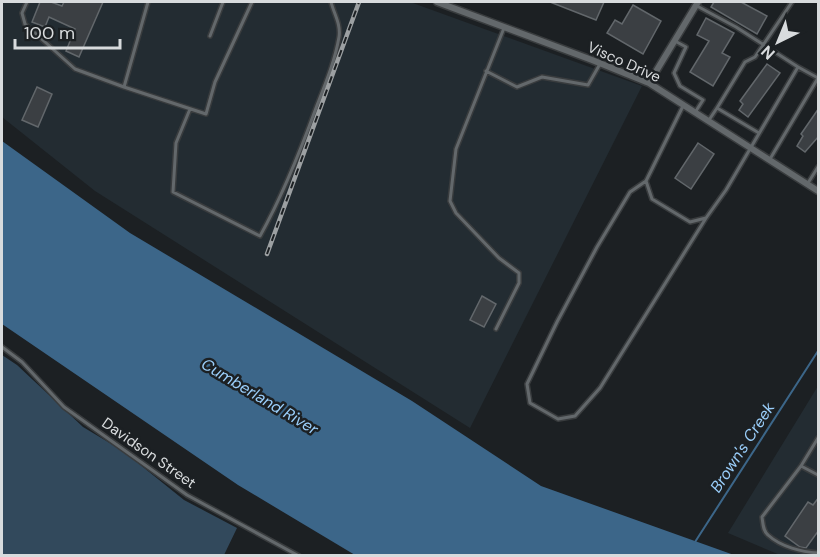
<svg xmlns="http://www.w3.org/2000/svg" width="820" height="557" font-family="'DM Sans',sans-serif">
<rect width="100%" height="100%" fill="#1c2023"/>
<!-- built -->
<path fill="#232c32" d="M2,2H410L642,86L470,428L95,191L2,117Z
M818,386V555H780L728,533Z"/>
<!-- green -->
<path fill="#32495c" d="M2,355L17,365L83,427L123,451L184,500L237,528L224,555H2Z"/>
<!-- water -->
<path fill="#3c6689" d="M2,141L130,233L412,401L541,486L734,555H355L238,485L2,324Z"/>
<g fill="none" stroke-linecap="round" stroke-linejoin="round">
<!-- stream -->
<path stroke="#3c6689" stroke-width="2" d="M695,542L818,351"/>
</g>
<!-- building -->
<path fill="#3b3f43" stroke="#62676b" stroke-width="1.5" d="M40,2H51L62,6L64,2H103L79,57L66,51L75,29L49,17L45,27L32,22Z
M550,2H604L596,20Z
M714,2H741L767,16L757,34L711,7Z
M633,5L661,21L643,54L607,33L615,20L622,24Z
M706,18L734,33L722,53L730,57L713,86L690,72L709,41L697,35Z
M767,64L780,73L748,117L739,110L743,104L740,101Z
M37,87L52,94L38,127L22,120Z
M819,108V136L805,152L797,146L803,136L801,134Z
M698,143L714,154L691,189L675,178Z
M482,296L496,304L484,327L470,320Z
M819,497V530L806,548L800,547L785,536L808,502L813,505Z"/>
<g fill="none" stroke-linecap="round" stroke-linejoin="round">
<defs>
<path id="lane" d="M27,2L22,13L25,24L75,69L124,87
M148,2L124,87L206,114L215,82L252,2
M210,36L223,2
M675,41L686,47L674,73L680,86L703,100L696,111
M798,67L818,78
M486,71L517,87L542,77L588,85L600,64
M683,106L646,181L652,199L690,222L706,218L726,190L798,67L736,27L697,6
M717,108L745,62L755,57L792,2
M190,109L176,143L173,192L260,236C283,195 300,152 316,108C325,85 335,61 339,37C341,24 334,14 331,2
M709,120L717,108L759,133
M770,159L818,78
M646,181L630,192L597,247L557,322L527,384L530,403L558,419L575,416L600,388L706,218
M808,183L818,167
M496,329L519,283V273L499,258L456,213L450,201L456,149L504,28
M2,347L22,362L64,407L187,495L299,556
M818,438L801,466L818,475
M801,466L762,517C763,524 763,531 768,535C781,547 802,552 818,553"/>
<path id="street" d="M437,2L592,60L649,83L818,191
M649,83L698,2"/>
</defs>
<!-- lane casing -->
<use href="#lane" stroke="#393c3e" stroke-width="6"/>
<!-- street casing -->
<use href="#street" stroke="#393c3e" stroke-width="9"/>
<!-- lane -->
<use href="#lane" stroke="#63686b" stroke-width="3"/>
<!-- street -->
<use href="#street" stroke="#63686b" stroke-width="6"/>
<defs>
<path id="rail" d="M267,254L359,2"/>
</defs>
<!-- rail casing -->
<use href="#rail" stroke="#9ca0a2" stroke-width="4.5"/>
<!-- rail -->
<use href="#rail" stroke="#1c2023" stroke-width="2" stroke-dasharray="7" stroke-linecap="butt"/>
</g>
<g text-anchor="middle" stroke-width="5" stroke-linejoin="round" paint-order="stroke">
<!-- street labels -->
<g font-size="15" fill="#d8dbdd" stroke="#1c2023">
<text transform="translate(624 62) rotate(24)" y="5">Visco Drive</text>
<text transform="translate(149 453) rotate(35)" y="5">Davidson Street</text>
</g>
<!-- water labels -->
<g font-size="16" font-style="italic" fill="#9acefa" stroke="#1c2023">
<text transform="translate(260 396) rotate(31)" y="6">Cumberland River</text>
<text transform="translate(742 447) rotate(-57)" y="6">Brown's Creek</text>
</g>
</g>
<!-- border -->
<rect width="820" height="557" fill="none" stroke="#d8dbdd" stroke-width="6"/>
<!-- north arrow -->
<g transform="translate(778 42) rotate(223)" stroke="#1c2023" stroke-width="4.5" paint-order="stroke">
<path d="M0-4.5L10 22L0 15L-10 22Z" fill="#d8dbdd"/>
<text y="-9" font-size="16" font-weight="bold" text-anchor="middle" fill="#d8dbdd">N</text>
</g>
<!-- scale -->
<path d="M15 39v9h105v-9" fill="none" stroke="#d8dbdd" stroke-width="3"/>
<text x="24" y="39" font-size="18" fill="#d8dbdd" stroke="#1c2023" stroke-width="4.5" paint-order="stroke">100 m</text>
</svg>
